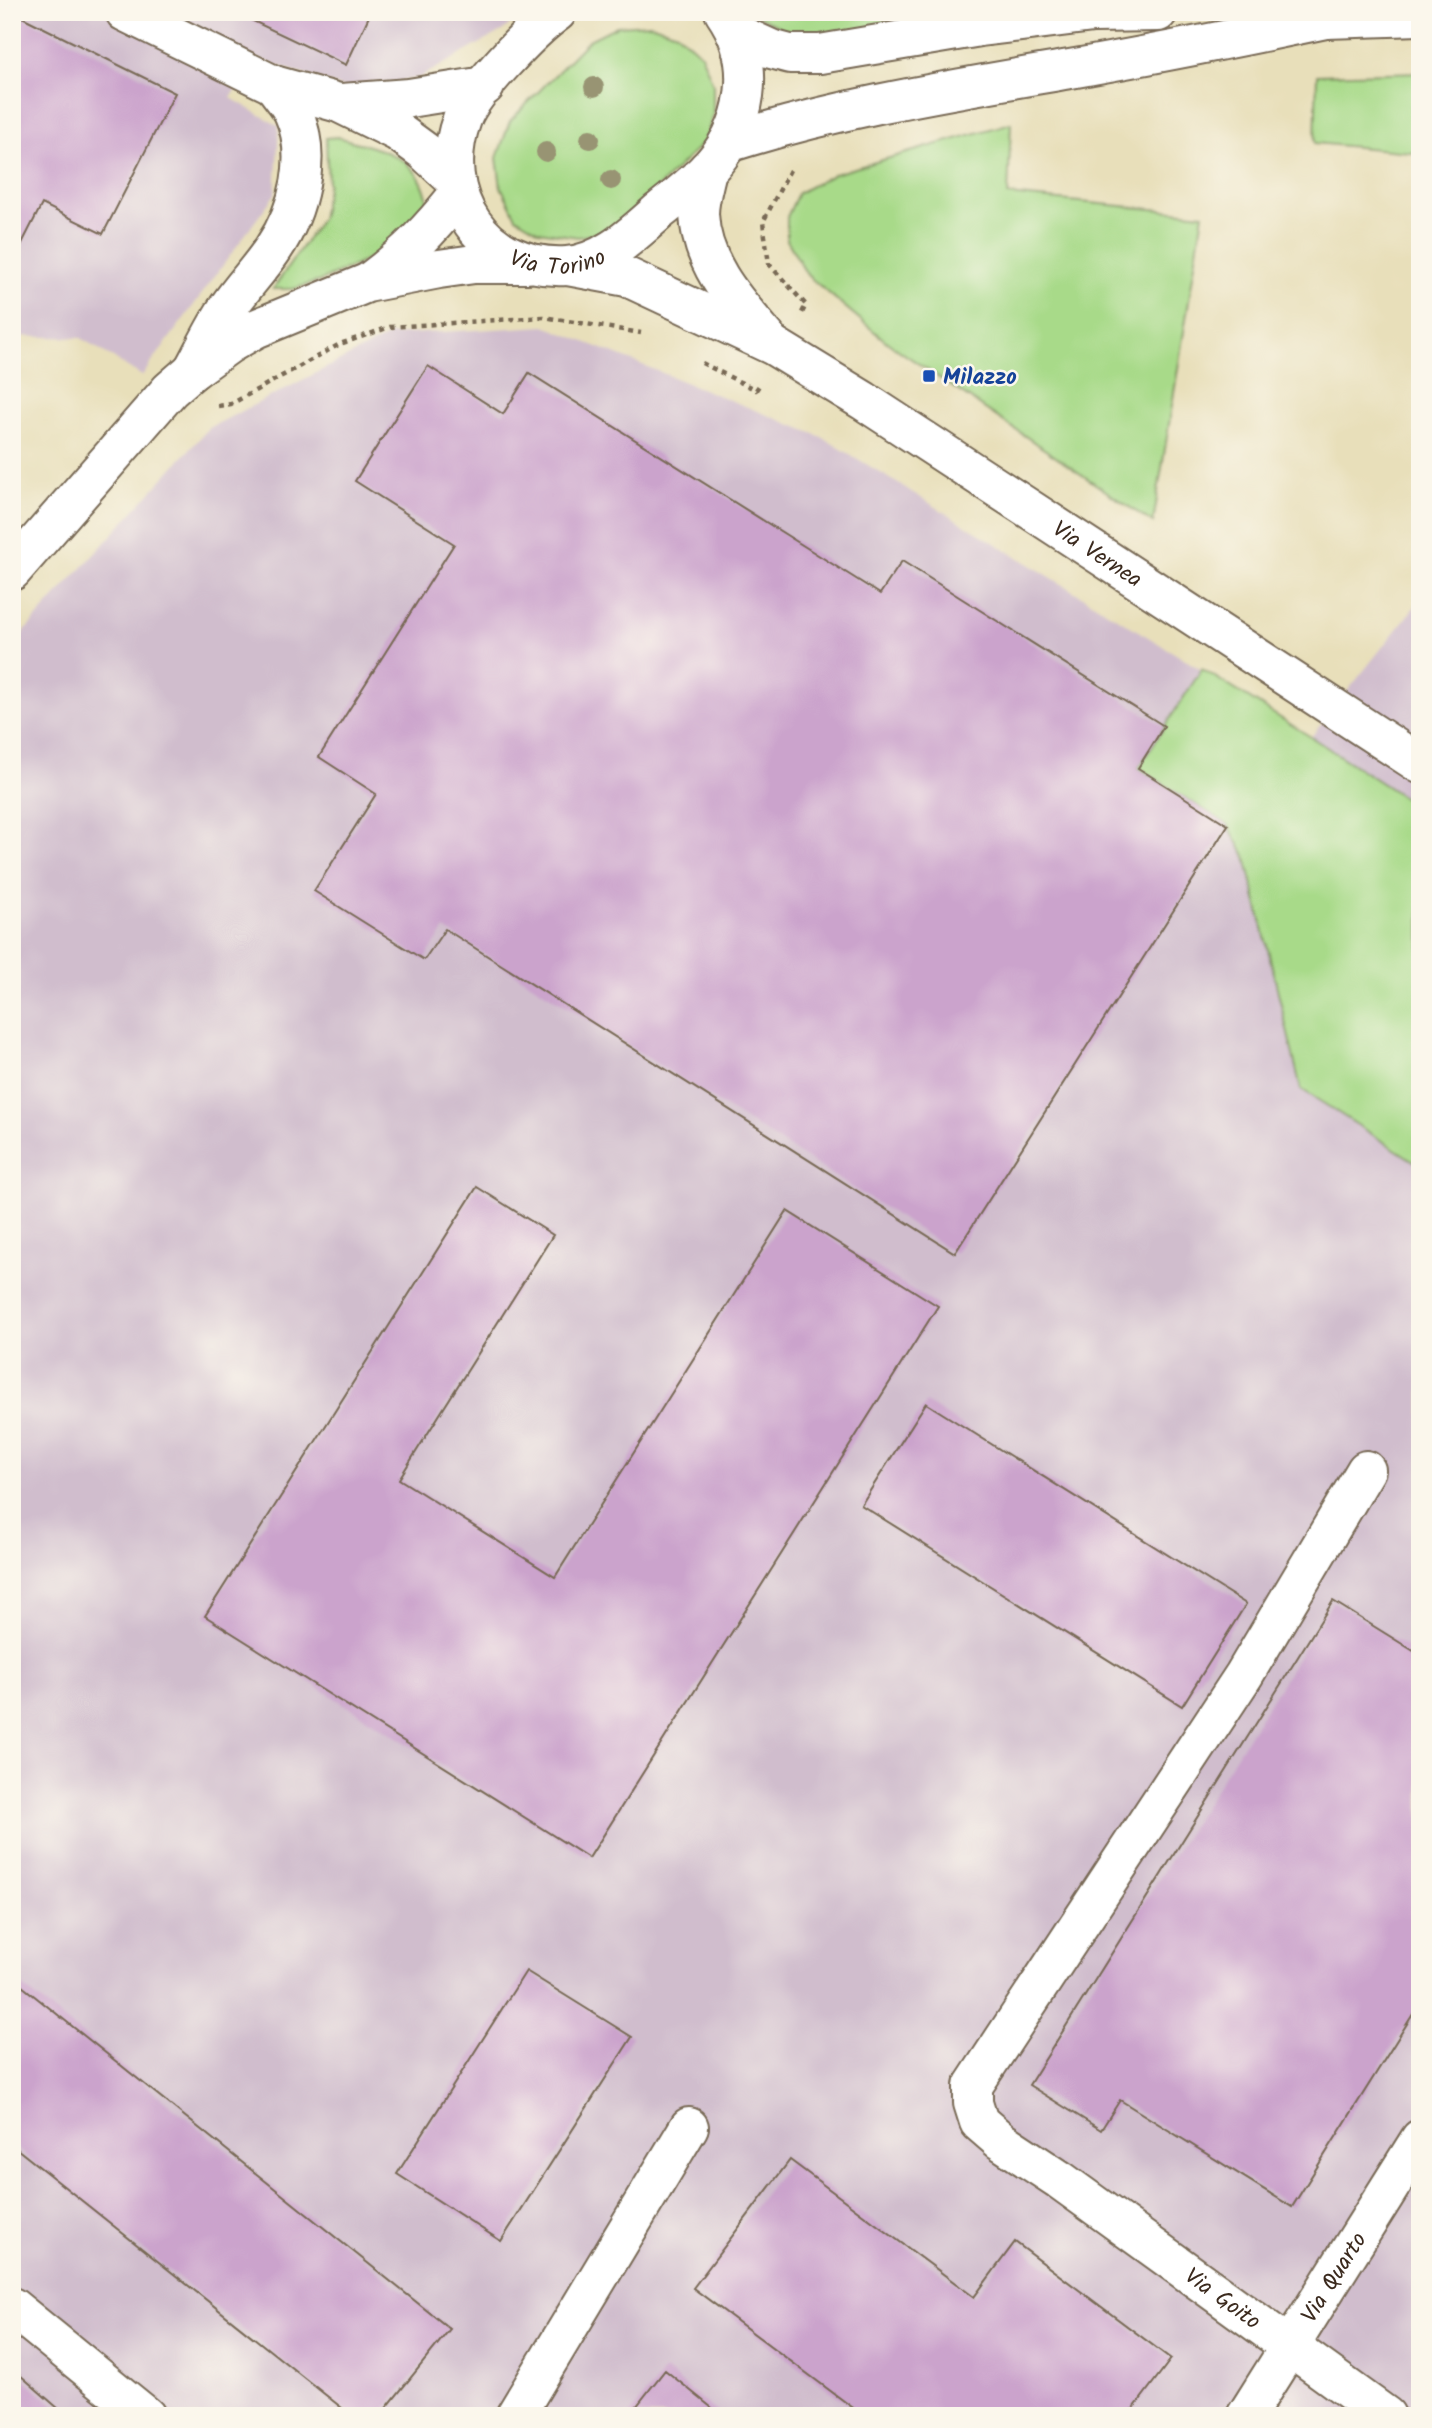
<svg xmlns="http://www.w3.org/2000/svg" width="1432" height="2428" font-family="Kalam,sans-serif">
<rect width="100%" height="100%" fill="#fbf7ec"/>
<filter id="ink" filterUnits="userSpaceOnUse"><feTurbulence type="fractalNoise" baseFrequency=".0143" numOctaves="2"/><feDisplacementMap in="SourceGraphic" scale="14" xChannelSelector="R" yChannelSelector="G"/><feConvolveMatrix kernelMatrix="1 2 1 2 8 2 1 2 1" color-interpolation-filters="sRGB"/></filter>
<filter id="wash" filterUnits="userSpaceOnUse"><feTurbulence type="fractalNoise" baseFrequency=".00686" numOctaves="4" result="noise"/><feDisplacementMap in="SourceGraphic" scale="28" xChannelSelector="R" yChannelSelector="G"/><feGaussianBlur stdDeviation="1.57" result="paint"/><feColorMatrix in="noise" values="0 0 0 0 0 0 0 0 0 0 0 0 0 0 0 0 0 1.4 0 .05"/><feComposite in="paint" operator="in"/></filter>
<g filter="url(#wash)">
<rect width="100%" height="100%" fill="#e8dfba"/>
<!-- industrial -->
<path fill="#d0bdcd" d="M12,12H524L502,31L419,78L349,90L256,58L231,98L279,126L275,194L142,376L81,338L12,336Z
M545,326L822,437L1311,737L1420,600V2416H12V645L209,428L390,335Z"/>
<!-- green -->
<path fill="#a8da89" stroke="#728254" stroke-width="2" d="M758,12H957L845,38H801L756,15Z
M650,24L677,33L701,54L713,84V114L705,141L615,230L578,237L539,231L516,217L501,187L497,158L510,121L589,40L617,26Z
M1420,72V153L1315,143L1317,75Z
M1011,123L1008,195L1203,214L1153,523L888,343L807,275L787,240V217L798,193L834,174Z
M338,137C379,150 421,154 428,203L392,245L358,264L320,281L293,289H273L321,219L328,184L326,138Z
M1202,669L1311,737L1420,808V1165L1301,1089L1246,857L1228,825L1138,768Z"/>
<g id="blocks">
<!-- building -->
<path fill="#cba3cc" d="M12,12L175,93L103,234L42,204L12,263Z
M234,12H371L346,65Z
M428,366L503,414L529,373L880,594L902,561L1164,726L1138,768L1228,825L955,1253L445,929L424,960L314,891L376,794L319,757L454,544L355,481Z
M477,1187L553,1235L399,1479L555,1577L787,1211L938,1306L589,1858L205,1616Z
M926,1403L1246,1604L1182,1706L861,1505Z
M1333,1601L1420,1655V2003L1292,2207L1120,2100L1101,2130L1029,2085Z
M526,1971L632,2037L501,2241L397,2174Z
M12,1978L450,2329L380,2416H352L12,2145Z
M790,2160L974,2297L1015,2242L1171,2359L1128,2416H864L693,2288Z
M12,2368L67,2416H12Z
M665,2370L722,2416H629Z"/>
</g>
</g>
<g filter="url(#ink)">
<use href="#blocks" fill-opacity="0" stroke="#786955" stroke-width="2"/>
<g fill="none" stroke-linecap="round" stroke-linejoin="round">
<defs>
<g id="minor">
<path d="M125,12L274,85L339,103L398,132L424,151L453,178"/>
<path d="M1299,17L1326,19L1420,16"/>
<path d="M738,34L771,49L790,54H820L980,27L1093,13L1158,12"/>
<path d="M342,103L409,98L485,86"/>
<path d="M728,143C840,107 955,89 1070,69C1156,54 1241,37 1326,19"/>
<path d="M707,170C704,184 699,200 699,214C701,264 735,301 766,337"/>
<path id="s1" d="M568,266L627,277L774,346L864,401L1420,764"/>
<path d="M193,370C204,350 214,328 227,309C241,288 259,270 273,249C299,211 313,156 293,112C288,102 280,94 274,85"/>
<path id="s2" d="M1366,1470L1244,1675L973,2086V2103L979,2122L1001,2141L1060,2180L1386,2416"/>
<path d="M12,2307L146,2416"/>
<path d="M515,2416L689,2127"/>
<path id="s3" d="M1246,2416L1420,2139"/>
</g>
<g id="major">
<path id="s4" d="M557,12C533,29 471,93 462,119C434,195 483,271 567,266C603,263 631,236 657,213C673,200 690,187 705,172C749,129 759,62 724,12"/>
<path d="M372,280C409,252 429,231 458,195"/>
<path d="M12,571L170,390L193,370L229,344L255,329L367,283L439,269L474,264H527"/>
</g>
</defs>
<!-- minor casing -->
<use href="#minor" stroke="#786955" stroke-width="42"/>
<!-- major casing -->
<use href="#major" stroke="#786955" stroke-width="42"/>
<!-- path -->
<path stroke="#786955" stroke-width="4.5" stroke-dasharray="5 5" stroke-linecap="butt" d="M790,170L763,222L769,264L806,305L802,313
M702,363L756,390L760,384
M218,406L231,404L340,344L390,327L544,317L641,333"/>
<!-- minor -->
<use href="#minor" stroke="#fff" stroke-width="38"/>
<!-- major -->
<use href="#major" stroke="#fff" stroke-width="38"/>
</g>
<!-- trees -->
<g fill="#989473">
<circle cx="594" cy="87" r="10"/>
<circle cx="590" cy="139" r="10"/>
<circle cx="546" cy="152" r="10"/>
<circle cx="611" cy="180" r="10"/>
</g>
</g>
<!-- markers -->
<rect fill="#1a4fb4" stroke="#fbf7ec" stroke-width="2.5" x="922" y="369" width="14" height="14" rx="3.5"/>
<g text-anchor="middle" stroke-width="5" stroke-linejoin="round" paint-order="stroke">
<!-- street labels -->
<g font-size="23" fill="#3b2a1e" stroke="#fbf7ec">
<text dy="8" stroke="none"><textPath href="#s4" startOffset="352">Via Torino</textPath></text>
<text dy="8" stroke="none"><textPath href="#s1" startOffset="607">Via Vernea</textPath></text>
<text dy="8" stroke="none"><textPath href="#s3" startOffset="164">Via Quarto</textPath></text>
<text dy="8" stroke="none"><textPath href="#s2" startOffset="1069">Via Goito</textPath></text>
</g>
<!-- transit labels -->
<g font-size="23" font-weight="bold" fill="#164399" stroke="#fbf7ec" text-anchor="start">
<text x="943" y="384">Milazzo</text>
</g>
</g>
<!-- margin -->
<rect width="1432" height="2428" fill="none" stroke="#fbf7ec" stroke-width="42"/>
</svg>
